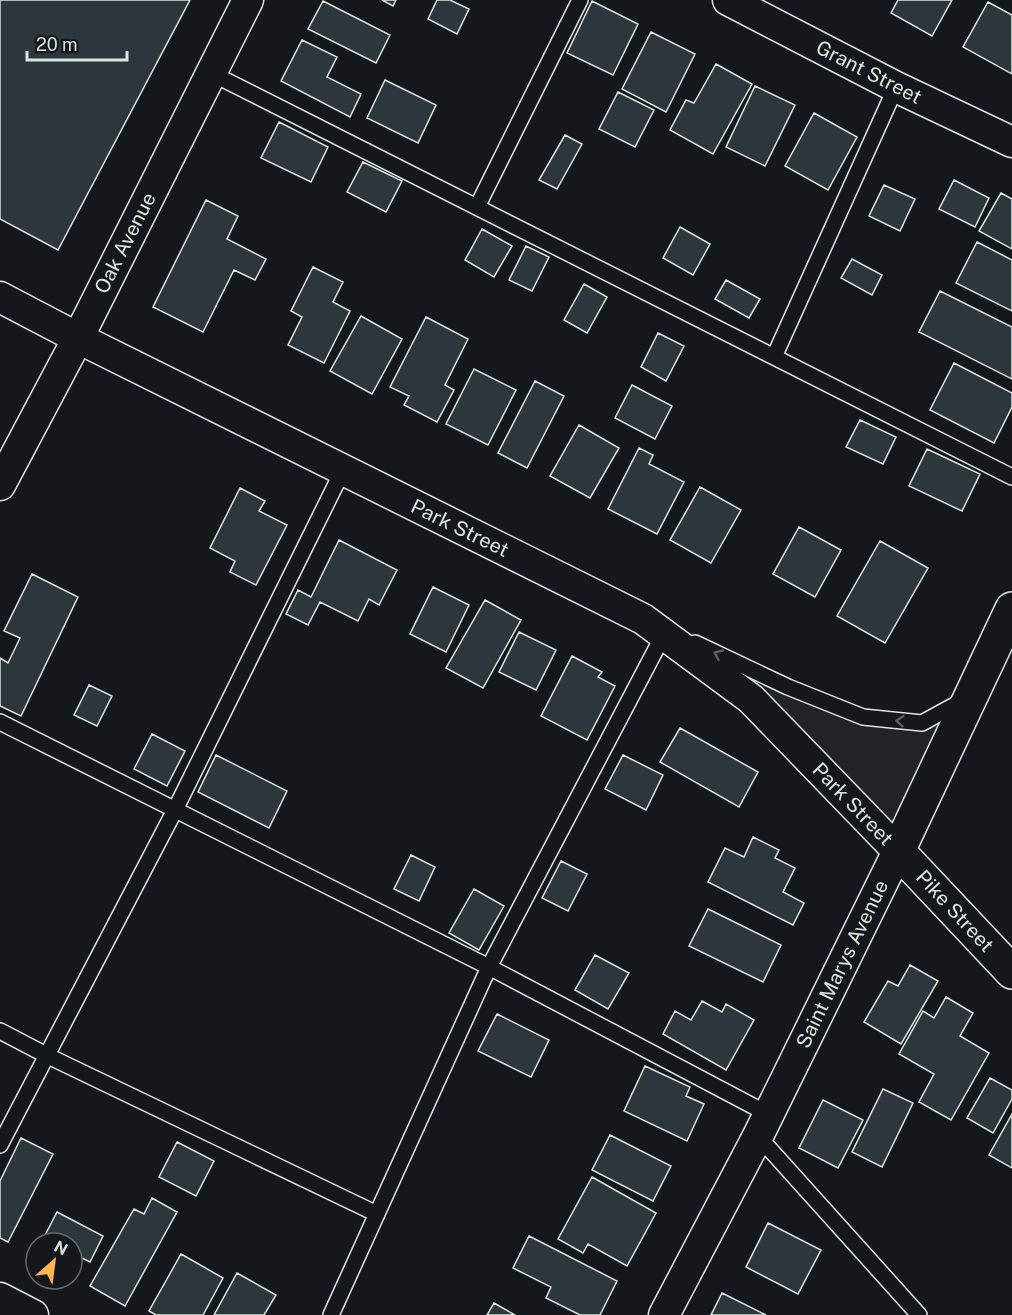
<svg xmlns="http://www.w3.org/2000/svg" width="1012" height="1315" font-family="'Public Sans',sans-serif">
<rect width="100%" height="100%" fill="#14181c"/>
<!-- green -->
<path fill="#202428" stroke="#939e99" stroke-width="1.5" d="M643,619L863,717L922,723L972,695L898,851Z"/>
<!-- building -->
<path fill="#2c363c" stroke="#d8e6dc" stroke-width="1.5" d="M0,0H190L58,250L0,219Z
M382,0H396L393,6Z
M437,0H450L469,9L457,34L428,19Z
M898,0H952L932,36L891,13Z
M323,1L390,35L376,63L308,29Z
M592,1L638,24L613,75L567,53Z
M988,2L1012,15V74L963,47Z
M651,32L695,54L666,112L622,89Z
M302,40L337,57L327,77L361,94L350,117L281,81Z
M716,64L752,84L713,154L670,130L686,100L694,103Z
M385,80L436,105L418,143L367,118Z
M755,86L795,105L765,166L726,147Z
M618,92L654,110L635,147L599,129Z
M814,113L857,137L828,190L785,166Z
M279,122L328,147L311,182L261,158Z
M565,135L582,144L557,189L539,180Z
M363,162L402,181L386,212L347,192Z
M954,180L989,198L975,227L939,209Z
M884,185L915,199L900,231L869,216Z
M1001,193L1012,199V249L979,231Z
M206,200L238,216L227,239L266,259L255,280L234,270L203,332L153,307Z
M680,227L710,244L693,275L663,258Z
M482,229L512,246L494,277L465,260Z
M977,242L1012,260V311L956,283Z
M526,246L549,257L532,291L509,280Z
M852,259L882,275L872,295L841,278Z
M313,267L343,282L333,302L350,311L324,363L288,345L302,317L291,311Z
M726,280L760,299L749,318L715,299Z
M584,284L607,297L587,333L564,320Z
M940,291L1012,327V379L919,332Z
M361,316L402,339L372,394L330,371Z
M426,317L468,339L445,385L454,390L437,422L404,405L409,396L390,387Z
M658,333L684,346L666,381L641,367Z
M954,363L1012,393V407L994,443L930,410Z
M474,369L516,390L488,445L446,424Z
M535,381L564,396L527,468L498,453Z
M632,385L672,406L655,439L615,418Z
M860,420L896,437L883,464L846,447Z
M579,425L619,448L590,498L550,476Z
M639,448L653,455L649,464L684,482L657,534L608,509Z
M927,449L980,474L962,511L909,486Z
M700,487L741,510L711,563L670,540Z
M240,488L265,501L259,511L287,525L256,585L230,572L235,561L210,548Z
M799,527L841,550L815,597L773,574Z
M339,540L397,570L379,605L369,599L358,621L320,602L308,625L286,614L298,590L311,597Z
M880,541L928,568L885,643L837,616Z
M32,574L78,597L21,716L0,706V658L8,663L20,638L4,631Z
M433,587L469,605L446,652L410,634Z
M485,600L521,620L483,688L446,668Z
M519,632L556,650L536,690L499,672Z
M572,656L602,672L598,677L615,686L587,740L541,716Z
M89,685L112,696L97,726L74,715Z
M680,728L758,772L739,807L660,762Z
M152,734L185,751L167,786L134,769Z
M216,755L287,791L269,828L198,792Z
M623,755L663,775L646,810L605,789Z
M753,837L779,850L775,858L795,868L783,892L804,903L793,925L708,882L725,848L744,857Z
M411,855L435,867L419,901L394,889Z
M561,861L587,874L568,911L542,898Z
M474,889L504,906L479,950L449,933Z
M708,909L781,945L763,982L689,946Z
M595,955L629,973L608,1009L575,990Z
M910,965L938,981L901,1044L864,1022L888,981L898,986Z
M946,997L973,1013L960,1036L989,1053L951,1120L919,1102L934,1074L899,1054L923,1011L934,1018Z
M702,1001L722,1012L726,1004L754,1020L726,1070L663,1034L675,1011L691,1020Z
M497,1014L549,1040L531,1077L478,1051Z
M645,1066L690,1087L686,1096L704,1104L687,1141L624,1111Z
M990,1078L1012,1090V1099L993,1133L967,1118Z
M883,1089L913,1103L882,1167L852,1152Z
M823,1100L863,1120L838,1168L799,1148Z
M1012,1114V1168L989,1155Z
M610,1135L671,1166L653,1201L592,1170Z
M21,1138L53,1154L8,1242L0,1238V1181Z
M177,1142L214,1161L196,1196L159,1177Z
M592,1177L656,1213L627,1266L588,1244L583,1253L558,1239Z
M152,1198L177,1212L125,1306L90,1286L134,1209L144,1214Z
M57,1212L103,1236L90,1262L72,1253V1243H41Z
M768,1223L821,1250L798,1294L746,1267Z
M529,1236L617,1281L600,1315H580L546,1298L551,1287L513,1268Z
M181,1254L223,1278L203,1315H156L149,1311Z
M237,1273L276,1295L264,1315H214Z
M722,1293L766,1315H711Z
M494,1303L515,1315H487Z"/>
<g fill="none" stroke-linecap="round" stroke-linejoin="round">
<defs>
<path id="service" d="M211,73L1012,477
M477,207L580,0
M774,357L896,87
M695,643L788,687L863,717L922,723L964,700
M0,722L489,967L768,1114
M0,1031L48,1056L377,1214
M758,1136L919,1315
M0,1145L175,810L343,470
M331,1315L489,967L664,634"/>
<path id="minor" d="M728,0L896,87L1012,142
M0,297L78,338L643,619L751,699L898,851L758,1136L664,1315
M0,485L78,338L248,0
M0,1298L33,1315"/>
<path id="secondary" d="M1012,609L898,851L1012,972"/>
</defs>
<!-- service casing -->
<use href="#service" stroke="#d8e6dc" stroke-width="18"/>
<!-- minor casing -->
<use href="#minor" stroke="#d8e6dc" stroke-width="33"/>
<!-- secondary casing -->
<use href="#secondary" stroke="#d8e6dc" stroke-width="36"/>
<!-- service -->
<use href="#service" stroke="#14181c" stroke-width="15"/>
<!-- minor -->
<use href="#minor" stroke="#14181c" stroke-width="30"/>
<!-- secondary -->
<use href="#secondary" stroke="#14181c" stroke-width="33"/>
</g>
<!-- one-way arrows -->
<defs><path id="oneway-chevron" d="M-2-3.5L2.5 0L-2 3.5" fill="none" stroke-width="1.6" stroke-linecap="round" stroke-linejoin="round" transform="scale(1.5)"/></defs>
<g stroke="#59605f">
<use href="#oneway-chevron" transform="translate(718 654) rotate(-155)"/>
<use href="#oneway-chevron" transform="translate(900 721) rotate(-175)"/>
</g>
<g text-anchor="middle" stroke-width="4.5" stroke-linejoin="round" paint-order="stroke">
<!-- street labels -->
<g font-size="20" fill="#d8e6dc" stroke="#14181c">
<text transform="translate(869 72) rotate(27)" y="7">Grant Street</text>
<text transform="translate(125 243) rotate(-63)" y="7">Oak Avenue</text>
<text transform="translate(460 528) rotate(26)" y="7">Park Street</text>
<text transform="translate(853 804) rotate(46)" y="7">Park Street</text>
<text transform="translate(955 911) rotate(47)" y="7">Pike Street</text>
<text transform="translate(842 964) rotate(-64)" y="7">Saint Marys Avenue</text>
</g>
</g>
<!-- north arrow -->
<g transform="translate(54 1261) rotate(28)"><circle r="28" fill="#14181c" stroke="#626a69" stroke-width="1.5"/>
<path d="M0-4.5L10 22L0 15L-10 22Z" fill="#ffb74d"/>
<text y="-9" font-size="16" font-weight="bold" text-anchor="middle" fill="#d8e6dc">N</text>
</g>
<!-- scale -->
<path d="M27 51v9h100v-9" fill="none" stroke="#d8e6dc" stroke-width="3"/>
<text x="36" y="51" font-size="18" fill="#d8e6dc" stroke="#14181c" stroke-width="4.5" paint-order="stroke">20 m</text>
</svg>
